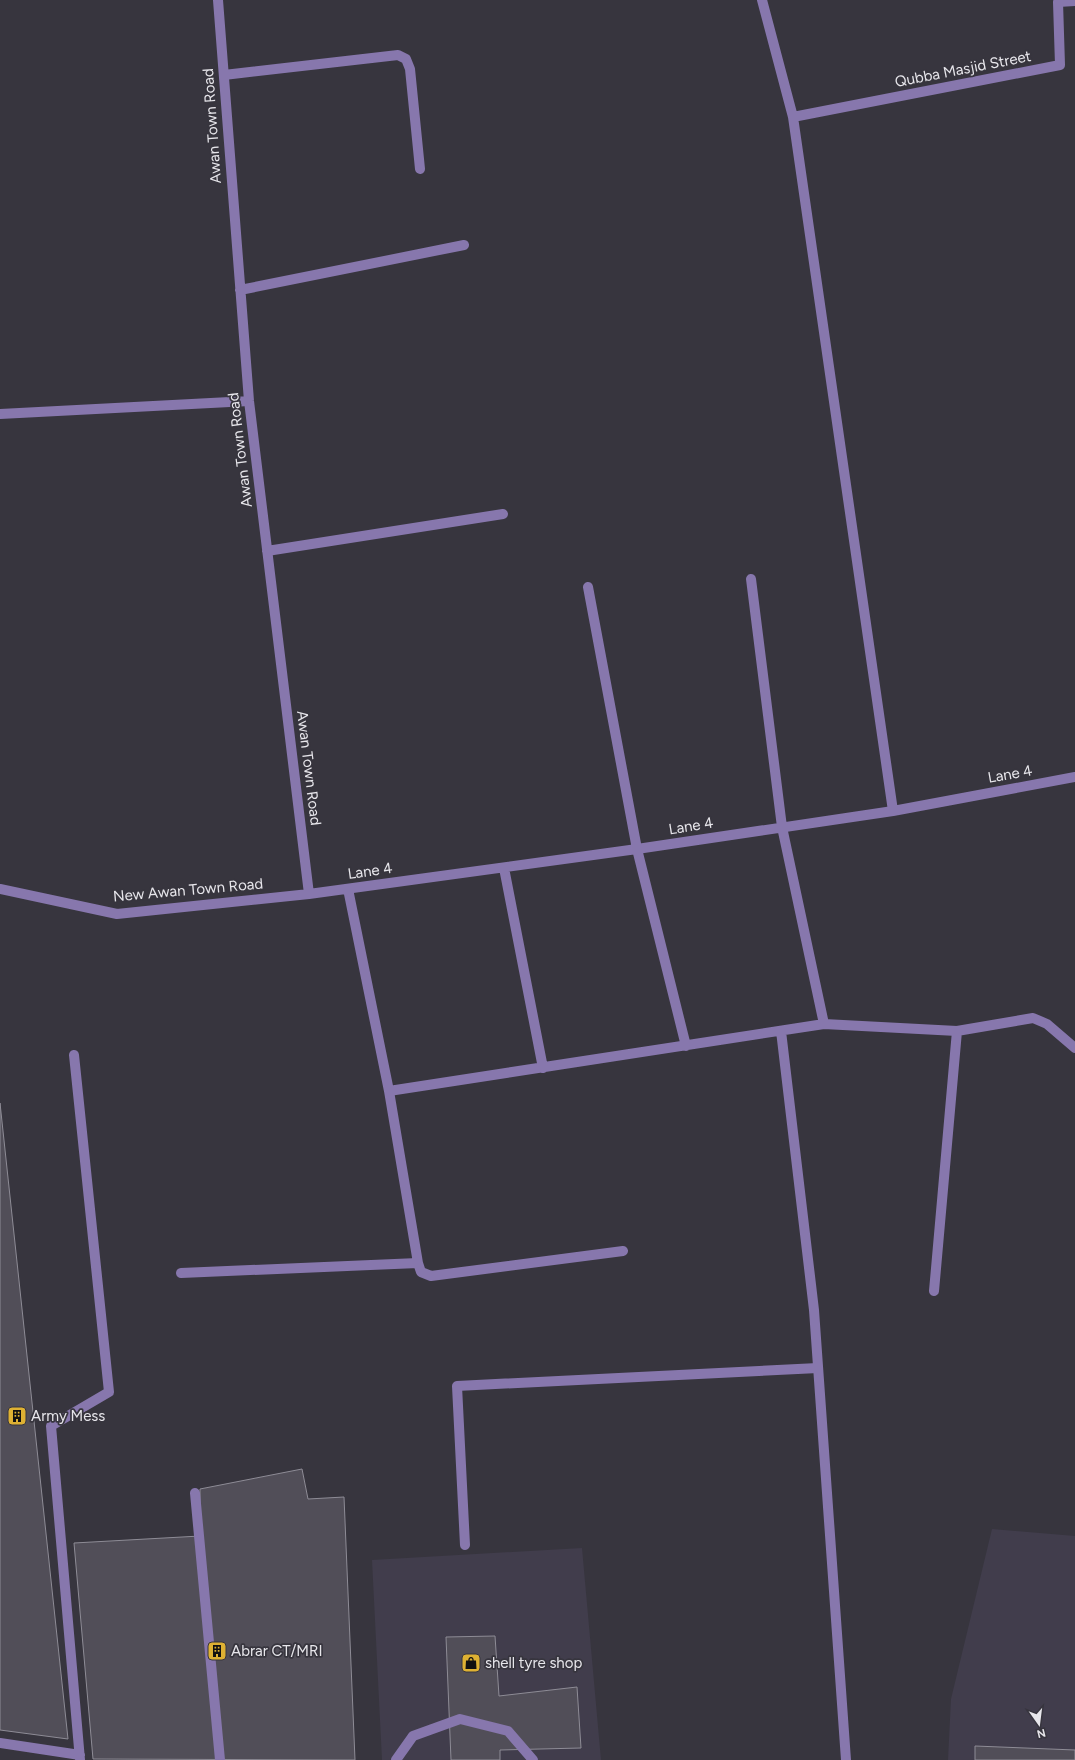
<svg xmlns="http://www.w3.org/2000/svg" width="1075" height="1760" font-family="Figtree,sans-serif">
<rect width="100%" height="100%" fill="#37353e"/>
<!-- built -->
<path fill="#413d4c" d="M992,1529L1075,1536V1760H948L951,1699Z
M582,1548L601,1760H382L372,1560Z"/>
<!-- building -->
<path fill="#514e58" stroke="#8e8c96" d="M0,1103L68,1739L0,1730Z
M302,1469L308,1499L344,1497L355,1760L93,1759L74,1543L200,1536V1489Z
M495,1636L499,1696L577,1687L581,1748L500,1750V1760H451L446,1637Z
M975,1746L1075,1750V1760H975Z"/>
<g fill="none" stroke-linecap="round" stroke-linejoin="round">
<!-- minor -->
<path stroke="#8777ad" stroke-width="10" d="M218,0L249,401L309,894
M762,0L793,117L893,811
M224,75L398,55L406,59L410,69L420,169
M793,117L1060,65L1058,2L1075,1
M240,290L464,245
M0,414L249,401
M267,551L503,514
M751,579L782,827L824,1024
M588,587L637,849L686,1046
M504,868L543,1068
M0,889L117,914L309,894L637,849L893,811L1075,777
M348,889L389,1091L418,1263L421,1272L431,1276L623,1251
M781,1031L814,1310L846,1760
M74,1055L109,1392L51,1426L80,1760
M389,1091L824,1024L957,1031L1033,1018L1047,1024L1075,1048
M181,1273L418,1263
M934,1291L957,1031
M195,1493L220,1760
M465,1545L457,1386L818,1368
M0,1743L80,1755
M396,1760L413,1736L460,1719L508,1731L533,1760"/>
</g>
<!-- icons -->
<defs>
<symbol id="building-square" viewBox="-11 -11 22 22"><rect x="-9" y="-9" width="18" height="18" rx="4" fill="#deb133" stroke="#37353e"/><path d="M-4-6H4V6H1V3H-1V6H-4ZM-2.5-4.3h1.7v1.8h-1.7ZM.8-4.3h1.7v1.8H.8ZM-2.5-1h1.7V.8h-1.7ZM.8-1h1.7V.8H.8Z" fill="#111"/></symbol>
<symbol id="shop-square" viewBox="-11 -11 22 22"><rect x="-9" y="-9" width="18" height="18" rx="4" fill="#deb133" stroke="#37353e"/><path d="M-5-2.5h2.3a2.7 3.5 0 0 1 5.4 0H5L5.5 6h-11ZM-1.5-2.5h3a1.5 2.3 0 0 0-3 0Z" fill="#111"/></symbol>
</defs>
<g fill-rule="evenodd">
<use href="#building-square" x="6" y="1405" width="22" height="22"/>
<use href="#building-square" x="206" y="1640" width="22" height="22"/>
<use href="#shop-square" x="460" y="1652" width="22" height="22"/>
</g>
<g text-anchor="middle" stroke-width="3.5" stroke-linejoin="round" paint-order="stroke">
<!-- street labels -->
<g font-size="15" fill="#e7e6eb" stroke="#37353e">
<text transform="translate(963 69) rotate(-11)" y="5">Qubba Masjid Street</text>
<text transform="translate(212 126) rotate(-94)" y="5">Awan Town Road</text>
<text transform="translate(240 450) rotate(-97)" y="5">Awan Town Road</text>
<text transform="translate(309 768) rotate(83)" y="5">Awan Town Road</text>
<text transform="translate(1010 774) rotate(-10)" y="5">Lane 4</text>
<text transform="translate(691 826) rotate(-9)" y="5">Lane 4</text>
<text transform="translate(370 871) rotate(-8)" y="5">Lane 4</text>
<text transform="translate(188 890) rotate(-5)" y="5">New Awan Town Road</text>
</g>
<!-- poi labels -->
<g font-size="15" fill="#e7e6eb" stroke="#37353e" text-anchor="start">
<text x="31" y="1421">Army Mess</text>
<text x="231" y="1656">Abrar CT/MRI</text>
<text x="485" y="1668">shell tyre shop</text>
</g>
</g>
<!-- north arrow -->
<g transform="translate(1039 1724) rotate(166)" stroke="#37353e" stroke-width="3" paint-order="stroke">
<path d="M0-3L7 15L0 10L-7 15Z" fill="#e7e6eb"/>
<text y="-6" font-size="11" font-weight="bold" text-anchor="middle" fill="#e7e6eb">N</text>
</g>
</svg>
